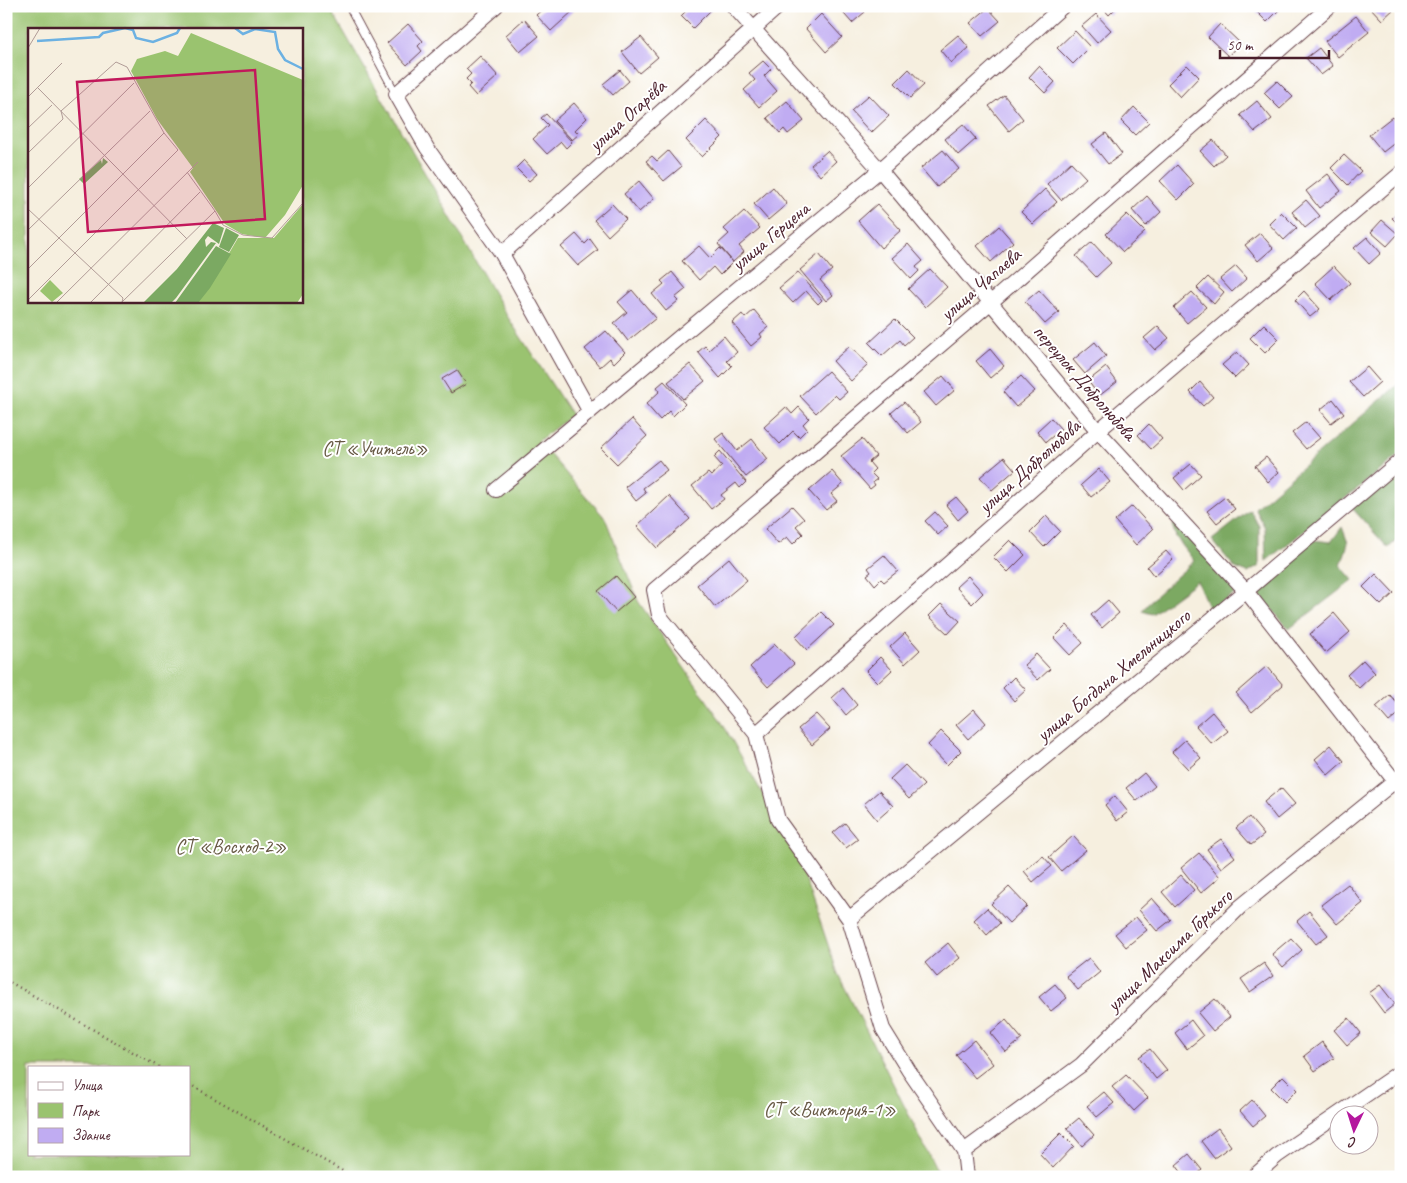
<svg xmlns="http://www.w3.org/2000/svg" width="1407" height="1183" font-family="Caveat,sans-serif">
<rect width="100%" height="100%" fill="#fff"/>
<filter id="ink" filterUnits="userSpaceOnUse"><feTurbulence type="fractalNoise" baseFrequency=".02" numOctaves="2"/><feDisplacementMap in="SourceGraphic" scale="10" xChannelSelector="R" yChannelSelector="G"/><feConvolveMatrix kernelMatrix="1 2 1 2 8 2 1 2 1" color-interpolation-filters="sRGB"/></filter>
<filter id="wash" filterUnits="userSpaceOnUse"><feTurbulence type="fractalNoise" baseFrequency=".0096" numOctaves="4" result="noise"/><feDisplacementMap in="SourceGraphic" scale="20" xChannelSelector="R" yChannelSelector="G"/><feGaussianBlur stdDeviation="1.12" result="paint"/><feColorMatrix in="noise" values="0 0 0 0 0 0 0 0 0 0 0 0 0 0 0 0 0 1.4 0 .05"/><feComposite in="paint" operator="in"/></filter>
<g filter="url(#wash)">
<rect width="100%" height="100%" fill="#f6efdf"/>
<!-- green -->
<path fill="#9ac36f" stroke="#72714d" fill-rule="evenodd" d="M6,6H329L507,316L572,415L538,441L605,518L638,601L721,721L797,854L838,974L940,1177H6ZM29,29H301V301H29ZM29,1067H189V1154H29Z"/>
<!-- forest -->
<path fill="#7ba962" stroke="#626446" d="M1401,382V454L1266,561L1265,528L1255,508Z
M1401,467V537L1388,548L1352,508Z
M1250,510L1259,526V566L1248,573L1235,568L1212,540Z
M1181,524L1240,590L1210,611L1197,581L1152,614L1142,611L1153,598L1194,561L1176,537L1172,525Z
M1342,527L1348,543L1341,566L1353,580L1289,629L1255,590L1313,540L1331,542Z"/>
<g id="blocks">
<!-- building -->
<path fill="#c0acf2" d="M546,6H571L574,10L551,31L536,15Z
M691,6H711L713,8L693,28L681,16Z
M837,6H859L865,12L852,23Z
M1101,6H1118L1109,15Z
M1251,6H1283L1267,22Z
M1369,6H1394L1395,8L1382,20Z
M988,8L1000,21L982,36L970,23Z
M821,14L842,37L826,52L806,29Z
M1096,14L1111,30L1097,43L1082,26Z
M1356,16L1369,32L1338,57L1325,41Z
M524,19L539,36L520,52L506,35Z
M408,24L423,41L418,46L422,51L407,65L387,43Z
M1220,24L1240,43L1228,56L1208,37Z
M1075,31L1090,47L1073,64L1057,48Z
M958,35L969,48L951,63L940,50Z
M641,37L658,57L639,73L622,52Z
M1319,48L1333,66L1321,75L1306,58Z
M480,56L498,76L476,96L468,87L471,84L466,79L471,74L466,69Z
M763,61L771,69L764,76L777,91L759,107L744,90L755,80L749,73Z
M1187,65L1199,77L1180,97L1168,84Z
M1039,66L1055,82L1045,93L1029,77Z
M909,69L924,85L910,98L895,83Z
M620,70L629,81L613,95L603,84Z
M1277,81L1293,97L1280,109L1264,93Z
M869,95L889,116L871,133L851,111Z
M1004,95L1023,119L1009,131L989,106Z
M787,101L804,121L788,134L784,129L780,133L767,118Z
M1257,101L1272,119L1255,132L1240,115Z
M574,103L587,118L575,130L579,134L572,140L554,121Z
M1134,107L1149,122L1135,135L1121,121Z
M546,114L572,142L566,148L561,142L547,154L533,139L548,125L541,118Z
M1392,117L1401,128V138L1383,152L1369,135Z
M706,120L722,137L702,157L686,140Z
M963,124L976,139L958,155L945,139Z
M1106,133L1122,154L1108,164L1092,144Z
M1213,140L1226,155L1214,166L1200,151Z
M943,150L959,169L937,187L921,168Z
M668,151L681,167L664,181L646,161L652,156L657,161Z
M827,151L836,161L820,176L811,165Z
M1344,155L1361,171L1348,185L1331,168Z
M524,160L537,174L529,181L516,168Z
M1071,162L1086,178L1061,200L1047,184Z
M1177,165L1194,184L1178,200L1160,181Z
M1328,174L1341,191L1319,208L1306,191Z
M639,181L654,199L639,212L624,194Z
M773,187L787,204L768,220L754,204Z
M1045,189L1057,202L1033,224L1021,212Z
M1147,196L1161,212L1146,226L1132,210Z
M1306,200L1320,216L1305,228L1292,212Z
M612,204L626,219L608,236L594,220Z
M877,204L901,230L881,248L858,221Z
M1401,210V227L1392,218Z
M744,211L760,228L739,246L744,252L733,262L718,244L729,234L724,229Z
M1281,212L1297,228L1284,240L1269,224Z
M1127,214L1145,232L1123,252L1106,234Z
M1382,220L1398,234L1387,246L1371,232Z
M999,226L1013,242L991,262L977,246Z
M1260,233L1273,248L1258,261L1245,245Z
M576,234L585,244L590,239L598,250L578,266L561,247Z
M1367,237L1381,253L1369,264L1354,248Z
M1092,242L1111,263L1096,277L1076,256Z
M908,244L923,261L916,267L919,271L911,279L892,258Z
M699,246L710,258L720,248L733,262L720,275L713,267L699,280L682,261Z
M819,254L832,270L820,280L833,295L826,301L800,270Z
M1236,266L1247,278L1232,292L1220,279Z
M1334,266L1350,283L1331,300L1315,283Z
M930,269L947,287L925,307L908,289Z
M672,272L686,289L675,298L678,301L666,311L652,294L664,284L661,281Z
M798,272L822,300L818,304L806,291L793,303L779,288Z
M1208,277L1224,292L1214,304L1197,288Z
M632,290L656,318L628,341L614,323L627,312L618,302Z
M1039,290L1059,312L1045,324L1025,302Z
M1304,291L1320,309L1310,317L1295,300Z
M1192,292L1206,307L1187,323L1174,308Z
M754,310L768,327L760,334L762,337L751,346L732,323L742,314L745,318Z
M895,319L913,337L904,345L900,340L882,356L869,343Z
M1264,324L1279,339L1265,353L1250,338Z
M1158,326L1169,338L1155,350L1144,338Z
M606,331L625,352L614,363L610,358L600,367L585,349Z
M724,336L737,352L727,361L732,366L720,378L698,352L705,346L709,350Z
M1095,342L1106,356L1085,374L1073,360Z
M850,346L868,365L851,381L833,361Z
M990,349L1004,366L990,378L976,361Z
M1237,352L1249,365L1235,378L1222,365Z
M690,364L705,381L683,399L668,382Z
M1106,367L1117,382L1099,396L1088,381Z
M1367,367L1380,382L1363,397L1349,382Z
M457,370L466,384L451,393L442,379Z
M828,371L847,392L839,399L835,395L816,413L800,396Z
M943,376L955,390L936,406L924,392Z
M1021,376L1035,391L1016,407L1003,392Z
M664,381L685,404L673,416L669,411L660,420L646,404L660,391L657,387Z
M1200,382L1213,397L1203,406L1190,392Z
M1333,399L1344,413L1331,423L1320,410Z
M904,402L921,422L908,433L891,413Z
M786,407L792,414L799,407L809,418L803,424L807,429L799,437L793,431L780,444L764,427Z
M1051,418L1061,429L1046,442L1037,431Z
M632,419L647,436L617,464L601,448Z
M1306,422L1320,438L1306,449L1292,433Z
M1149,424L1162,439L1151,449L1138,435Z
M723,433L737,451L752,439L768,459L746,477L715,439Z
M862,439L876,456L869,462L875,469L871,473L877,479L873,482L875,485L870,489L841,456Z
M720,451L746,482L740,488L736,483L721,495L724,499L711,509L692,486L708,473L711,476L722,466L714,457Z
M1004,457L1015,470L992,490L980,477Z
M1266,457L1279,472L1268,482L1255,466Z
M659,460L667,470L643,488L646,493L636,501L625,487Z
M1191,464L1201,475L1184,490L1174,478Z
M1099,469L1110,482L1091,497L1081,485Z
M832,471L843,484L831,494L837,501L826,510L809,491Z
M669,496L690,519L657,548L637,526Z
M956,497L968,511L958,520L946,505Z
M1225,497L1235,509L1217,523L1207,511Z
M792,506L804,519L796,526L803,534L793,544L787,537L778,544L765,529Z
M1132,506L1153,529L1136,545L1115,521Z
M935,512L948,526L938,535L925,521Z
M1046,516L1060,531L1044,547L1030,532Z
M1010,540L1025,555L1008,572L993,557Z
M1166,551L1173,559L1154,576L1147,567Z
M884,555L898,571L884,582L881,579L875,585L867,575L871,572L868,568Z
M729,558L747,580L715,607L697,585Z
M1376,574L1394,593L1381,605L1363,587Z
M616,576L634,597L616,612L598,591Z
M968,576L983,593L972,604L956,587Z
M1108,600L1119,613L1102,628L1091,615Z
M941,604L960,621L948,634L929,616Z
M821,612L834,625L807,650L795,637Z
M1334,613L1350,632L1326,653L1310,634Z
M1067,625L1083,643L1070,655L1054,638Z
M905,633L920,650L905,664L890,647Z
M775,644L794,664L768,687L750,667Z
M1036,654L1050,669L1038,680L1024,665Z
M880,657L892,670L878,683L866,671Z
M1363,660L1375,673L1359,688L1347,675Z
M1267,666L1283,685L1252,712L1236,693Z
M1014,677L1026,690L1014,701L1003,688Z
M843,688L857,705L846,715L832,698Z
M1390,695L1401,708V712L1389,722L1376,707Z
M974,709L986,723L968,739L956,725Z
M1212,712L1228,731L1212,744L1196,726Z
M816,714L830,729L812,745L798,729Z
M941,731L961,751L947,765L928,745Z
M1185,740L1201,758L1188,769L1172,752Z
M1331,745L1344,761L1328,775L1315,759Z
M905,765L924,785L909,799L890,779Z
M1144,773L1155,786L1137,801L1126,788Z
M1281,788L1295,804L1277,819L1264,802Z
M879,791L893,806L877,820L864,804Z
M1115,796L1128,812L1117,821L1105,805Z
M1249,817L1264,835L1251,845L1236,828Z
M845,823L858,839L846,848L833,833Z
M1073,836L1086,850L1061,871L1049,857Z
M1221,839L1235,857L1221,868L1207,849Z
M1199,853L1220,877L1201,893L1181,868Z
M1043,856L1052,866L1033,882L1024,871Z
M1181,875L1194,890L1175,907L1162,892Z
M1348,884L1363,903L1337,924L1321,905Z
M1009,887L1027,906L1009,923L991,904Z
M1152,898L1171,920L1157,931L1139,910Z
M987,908L1000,923L987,935L974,920Z
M1309,911L1328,935L1316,944L1297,921Z
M1136,917L1147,930L1126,947L1115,934Z
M1291,938L1302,950L1283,967L1272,954Z
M948,943L960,958L937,977L925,963Z
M1089,958L1100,972L1078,990L1066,976Z
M1264,963L1273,976L1250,992L1241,979Z
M1055,984L1067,998L1051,1011L1039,997Z
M1380,985L1395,1004L1384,1013L1369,993Z
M1215,999L1230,1017L1213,1031L1198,1013Z
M1349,1018L1361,1033L1347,1045L1334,1030Z
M1006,1020L1022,1039L1006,1052L990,1033Z
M1191,1020L1203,1036L1187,1049L1175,1033Z
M974,1040L993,1064L975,1078L956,1055Z
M1322,1042L1334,1058L1315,1071L1304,1056Z
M1150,1049L1167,1070L1156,1079L1139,1057Z
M1126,1075L1148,1098L1134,1111L1112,1087Z
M1283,1076L1297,1090L1285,1102L1271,1088Z
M1104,1092L1114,1103L1097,1117L1087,1106Z
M1252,1100L1265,1116L1253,1126L1240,1111Z
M1079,1118L1094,1135L1082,1146L1067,1128Z
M1218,1128L1231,1146L1214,1158L1201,1141Z
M1061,1133L1074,1146L1053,1168L1040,1154Z
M1189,1154L1202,1170L1194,1177H1185L1176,1165Z"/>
</g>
</g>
<g filter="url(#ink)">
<use href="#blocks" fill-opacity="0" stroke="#643e46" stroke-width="1"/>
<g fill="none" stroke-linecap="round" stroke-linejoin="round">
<defs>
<path id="service" d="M349,6L396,94"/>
<path id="minor" d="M496,6L396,94L427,148L502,254L590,412
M733,6L880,170L1098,431L1246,591L1401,789
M502,254L779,6
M496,490L880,170L1063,6
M756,734L1098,431L1401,173
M849,919L1246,591L1401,460
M964,1151L1081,1065L1240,907L1400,777
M967,1177L964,1151L909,1071L883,1029L849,919L778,820L756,734L659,615L654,590L990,303L1330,6
M1253,1177L1277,1156L1401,1071"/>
</defs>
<!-- service casing -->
<use href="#service" stroke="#643e46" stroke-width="9"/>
<!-- minor casing -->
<use href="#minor" stroke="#643e46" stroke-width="16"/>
<!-- path -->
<path stroke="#643e46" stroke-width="2.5" stroke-dasharray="1 4" stroke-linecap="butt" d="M6,980L159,1067
M189,1084L353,1177"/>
<!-- service -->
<use href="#service" stroke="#fff" stroke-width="7"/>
<!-- minor -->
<use href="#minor" stroke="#fff" stroke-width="14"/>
</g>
</g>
<g text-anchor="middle" stroke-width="4" stroke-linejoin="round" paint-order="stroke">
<!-- street labels -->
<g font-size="20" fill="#4a1f2b" stroke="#fff">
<text transform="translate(627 115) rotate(-42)" y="7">улица Огарёва</text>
<text transform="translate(770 236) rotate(-40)" y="7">улица Герцена</text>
<text transform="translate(980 284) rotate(-41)" y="7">улица Чапаева</text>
<text transform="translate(1085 382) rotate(49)" y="7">переулок Добролюбова</text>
<text transform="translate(1029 466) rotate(-42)" y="7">улица Добролюбова</text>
<text transform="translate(1113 675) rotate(-40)" y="7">улица Богдана Хмельницкого</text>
<text transform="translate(1169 950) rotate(-44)" y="7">улица Максима Горького</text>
</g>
<!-- park labels -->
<g font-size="20" fill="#665843" stroke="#fff">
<text x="375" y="455">СТ «Учитель»</text>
<text x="231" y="853">СТ «Восход-2»</text>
<text x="830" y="1116">СТ «Виктория-1»</text>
</g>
</g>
<!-- overview -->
<g transform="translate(28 28)">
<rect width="275" height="275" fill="#f6efdf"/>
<path d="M163,5L275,52V157L257,187L237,210L214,206L197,196L162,144L165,140L129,91L103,43L109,31L137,23L150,28ZM275,176V266L269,275H168L179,263L210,210H246ZM22,252L35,265L24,274L12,263Z" fill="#9ac36f"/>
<path d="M75,130L80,134L56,156L51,151L73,132L74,136ZM185,195L196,200L191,216L180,208L177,212L178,219L183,214L188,215L148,270L143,275H115L149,241ZM198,200L211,207L201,224L191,219ZM188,218L203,226L182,260L170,275H147Z" fill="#7ba962"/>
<path fill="none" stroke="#6cb1e2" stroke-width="2.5" d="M207,0L215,6L227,1L247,4L250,21L257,32L275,41M9,13L71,9L75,5L97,0L105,2L108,10L125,14L149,5L152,0"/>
<path fill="none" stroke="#b19c97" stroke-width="1" d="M0,20L12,0M10,60L159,211M0,69L34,35M0,100L24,77M0,125L35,91L33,83L88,34L99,39L136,105L150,122L0,272M0,160L106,55M0,181L95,270L94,274M187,183L195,197L215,207L244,210L275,175M0,202L122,83M0,241L136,105M28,275L170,134M62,275L172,164M93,275L187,183L159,144"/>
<path fill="#c2185b" fill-opacity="0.15" stroke="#c2185b" stroke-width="2.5" d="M227,42L237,191L60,204L49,54Z"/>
<rect width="275" height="275" fill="none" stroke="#4a1f2b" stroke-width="2.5"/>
</g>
<!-- margin -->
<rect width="1407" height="1183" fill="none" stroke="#fff" stroke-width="25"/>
<!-- legend -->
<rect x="28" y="1066" width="162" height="90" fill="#ffffff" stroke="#b7a5aa"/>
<rect x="38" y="1082" width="25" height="8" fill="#ffffff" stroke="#b7a5aa"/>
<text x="72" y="1090" font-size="15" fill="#4a1f2b">Улица</text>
<rect x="38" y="1103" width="25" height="15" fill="#9ac36f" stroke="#b7a5aa"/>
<text x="72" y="1116" font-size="15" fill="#4a1f2b">Парк</text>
<rect x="38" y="1128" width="25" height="15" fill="#c0acf2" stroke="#b7a5aa"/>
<text x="72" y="1140" font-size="15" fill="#4a1f2b">Здание</text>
<!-- north arrow -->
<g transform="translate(1354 1130) rotate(184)"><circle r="24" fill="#ffffff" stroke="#b7a5aa"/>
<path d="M0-4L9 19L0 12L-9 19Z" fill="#b5179e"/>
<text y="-8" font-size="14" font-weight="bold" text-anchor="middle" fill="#4a1f2b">С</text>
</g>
<!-- scale -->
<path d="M1220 50v8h109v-8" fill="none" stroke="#4a1f2b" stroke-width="2.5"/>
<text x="1227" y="50" font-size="15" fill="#4a1f2b" stroke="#ffffff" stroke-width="4" paint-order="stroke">50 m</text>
</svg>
